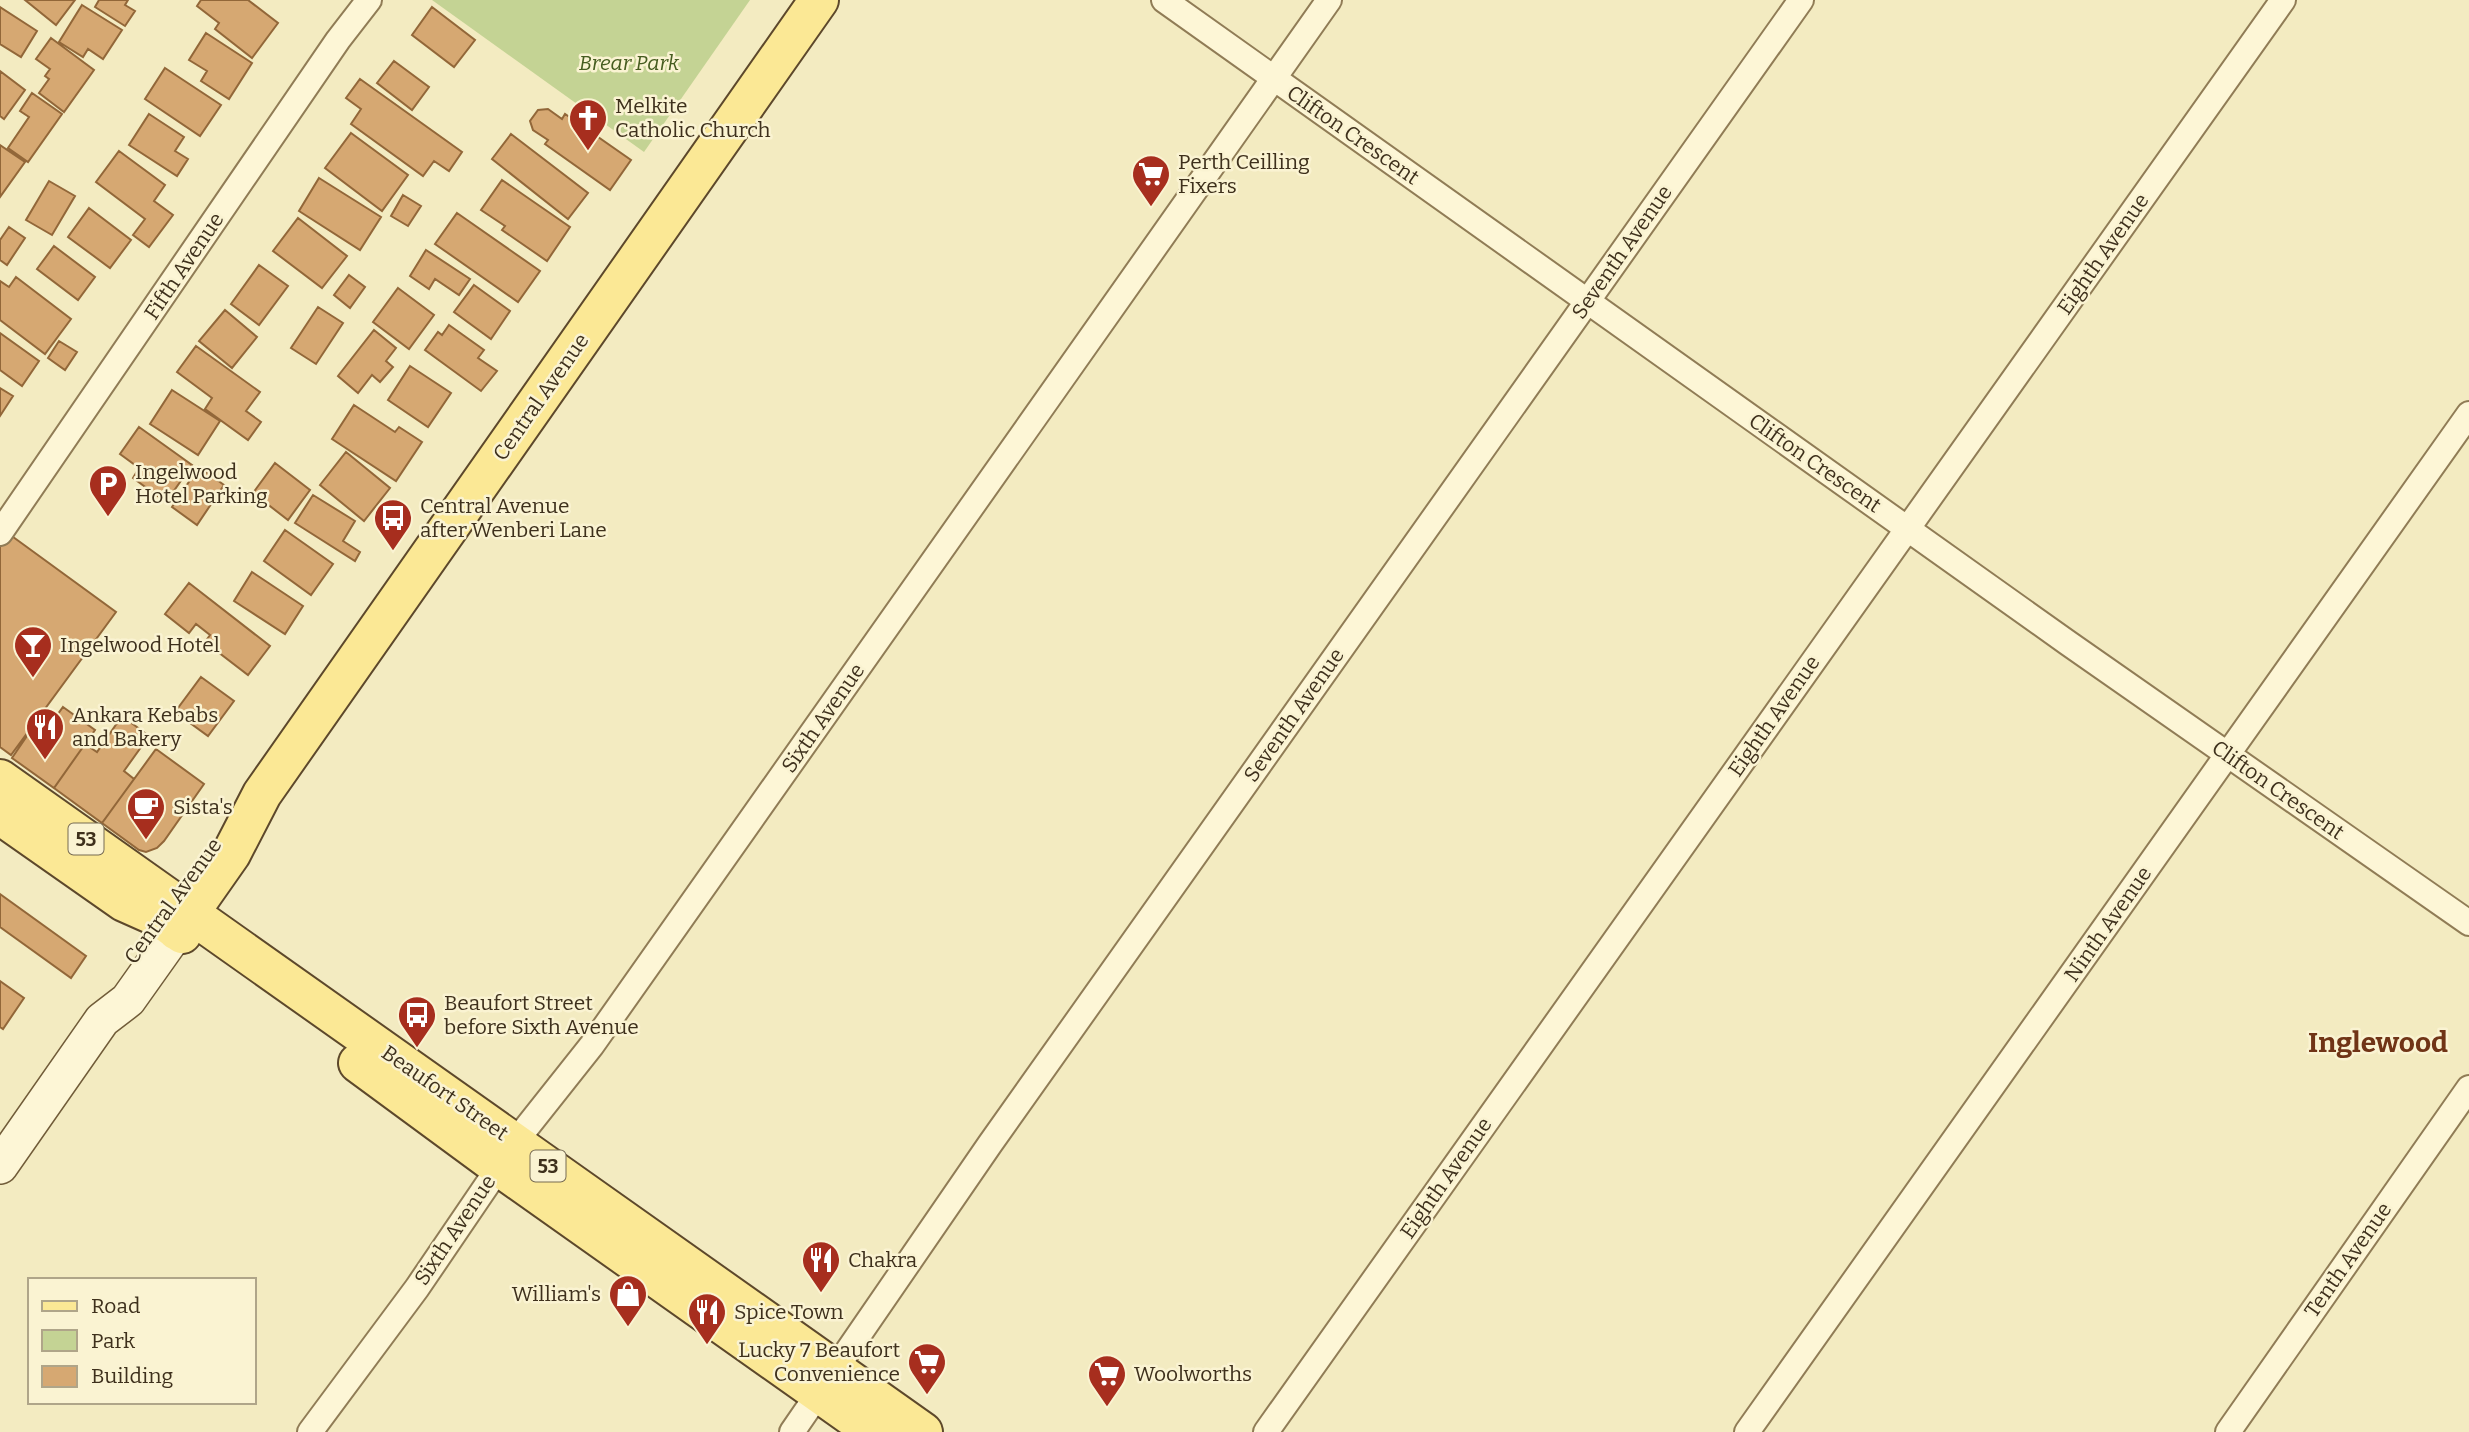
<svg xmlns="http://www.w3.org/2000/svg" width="2469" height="1432" font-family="Bitter,serif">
<rect width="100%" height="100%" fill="#f3ebc1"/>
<!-- green -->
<path fill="#c4d394" d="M432,0H750L644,152Z"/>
<!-- building -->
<path fill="#d6a872" stroke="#926739" stroke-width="2" d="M25,0H75L56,25Z
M99,0H128L125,5L135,11L125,26L95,7Z
M201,0H248L278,23L252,58L215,29L219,23L197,6Z
M82,5L122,30L103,59L88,49L83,57L59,42Z
M0,7L37,31L21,57L0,44Z
M432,7L475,40L454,67L412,35Z
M206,33L252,63L229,99L201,81L207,71L189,60Z
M51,38L94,70L64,112L39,93L49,79L45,76L50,69L36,59Z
M394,61L429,87L412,110L377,83Z
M165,68L221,105L200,136L145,99Z
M0,71L25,90L4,119L0,116Z
M360,79L462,152L449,171L434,161L423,176L351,124L361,109L346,98Z
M32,93L62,114L28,162L8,148L29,117L20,111Z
M548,109L562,119L565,114L631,160L610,190L545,144L548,140L533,130L530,121L538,110Z
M149,114L184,137L175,151L188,159L177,176L129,145Z
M351,133L408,175L382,211L325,168Z
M511,134L588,193L568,219L492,159Z
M0,145L25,162L0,197Z
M119,151L165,185L154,201L173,215L149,247L133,235L145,219L96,182Z
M319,178L381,217L360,250L299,211Z
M502,180L570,227L547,261L502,230L505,226L481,210Z
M49,181L75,196L52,235L26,220Z
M403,195L421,206L408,226L391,216Z
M89,208L131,240L110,268L68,237Z
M457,213L540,271L518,302L435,244Z
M298,218L347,256L322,288L273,251Z
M9,227L25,238L7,265L0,260V240Z
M54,246L95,277L78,300L37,269Z
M426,250L470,279L459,295L435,279L429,289L410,276Z
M259,265L288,286L259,325L231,304Z
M349,275L365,287L350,308L334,295Z
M16,277L71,319L45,354L0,320V281L9,287Z
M474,285L510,311L491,339L454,312Z
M398,288L434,315L409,349L373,322Z
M318,307L343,323L316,364L291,348Z
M225,310L257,337L232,368L199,341Z
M449,325L484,350L478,358L497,371L481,391L425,350L438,332L442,335Z
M374,330L396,348L386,361L393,367L380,382L372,375L358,393L338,376Z
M0,333L39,361L22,386L0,370Z
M59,341L77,352L65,370L48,358Z
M196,346L260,392L246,411L261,422L248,440L205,409L212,398L177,372Z
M410,366L451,393L428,427L388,400Z
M0,388L13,396L0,416Z
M172,390L220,421L198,455L150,424Z
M354,405L395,432L399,427L422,442L396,481L332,439Z
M139,427L192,465L166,502L133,478L139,468L120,454Z
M346,452L390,488L364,521L320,485Z
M275,463L310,490L288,520L253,493Z
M199,467L224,485L197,525L172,507Z
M313,495L355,521L343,541L360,552L355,561L295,523Z
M285,530L333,564L311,595L264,561Z
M9,534L116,612L11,755L0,747V547Z
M252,572L303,606L285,634L234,601Z
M189,583L270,646L248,675L205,642L210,635L196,624L189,633L165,614Z
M201,677L234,701L208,736L175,712Z
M63,707L95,730L54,788L12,758L29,733L39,740Z
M122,716L149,736L124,771L134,779L102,823L54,788L85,744L97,752Z
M156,749L204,784L164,841L157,848L146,852L139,850L102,823Z
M0,894L86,956L71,978L0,927Z
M0,981L24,998L3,1029L0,1027Z"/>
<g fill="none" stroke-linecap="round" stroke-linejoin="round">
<defs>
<path id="street" d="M1164,0L2068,643L2469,923
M0,533L338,40L369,0
M310,1432L417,1288L523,1132L592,1045L1329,0
M792,1432L990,1144L1801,0
M1266,1432L2283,0
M1747,1432L2469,414
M2228,1432L2469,1088"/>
<path id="secondary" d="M0,1166L102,1020L128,1000L177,931"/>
<path id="primary" d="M0,779L923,1432
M0,815L124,902L160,918L182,934
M177,931L231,854L262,794L819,0
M358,1063L498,1166L874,1432"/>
</defs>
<!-- street casing -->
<use href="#street" stroke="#907c56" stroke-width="28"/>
<!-- secondary casing -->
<use href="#secondary" stroke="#715c39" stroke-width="38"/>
<!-- primary casing -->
<use href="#primary" stroke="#5d482b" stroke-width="42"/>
<!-- street -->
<use href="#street" stroke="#fdf6d6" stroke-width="24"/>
<!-- secondary -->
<use href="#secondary" stroke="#fdf6d6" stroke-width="35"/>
<!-- primary -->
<use href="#primary" stroke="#fbe895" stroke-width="38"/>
</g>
<!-- icons -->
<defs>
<symbol id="church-pin" viewBox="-11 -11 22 30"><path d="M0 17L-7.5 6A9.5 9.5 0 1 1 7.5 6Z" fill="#a72e1e" stroke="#faf3d2"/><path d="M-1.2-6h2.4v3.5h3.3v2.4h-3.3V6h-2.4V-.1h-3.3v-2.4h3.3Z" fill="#fff"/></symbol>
<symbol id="supermarket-pin" viewBox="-11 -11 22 30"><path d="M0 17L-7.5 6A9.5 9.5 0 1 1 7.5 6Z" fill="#a72e1e" stroke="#faf3d2"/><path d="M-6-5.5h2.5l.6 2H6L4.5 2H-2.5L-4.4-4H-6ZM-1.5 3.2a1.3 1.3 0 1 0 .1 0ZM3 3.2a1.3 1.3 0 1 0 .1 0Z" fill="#fff"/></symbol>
<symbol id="parking-pin" viewBox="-11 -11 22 30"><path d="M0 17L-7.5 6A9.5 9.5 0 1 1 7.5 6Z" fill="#a72e1e" stroke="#faf3d2"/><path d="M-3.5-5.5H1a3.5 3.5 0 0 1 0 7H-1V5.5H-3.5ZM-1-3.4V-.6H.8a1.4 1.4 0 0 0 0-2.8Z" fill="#fff"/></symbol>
<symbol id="bus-pin" viewBox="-11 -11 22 30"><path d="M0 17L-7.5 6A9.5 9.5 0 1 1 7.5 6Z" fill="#a72e1e" stroke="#faf3d2"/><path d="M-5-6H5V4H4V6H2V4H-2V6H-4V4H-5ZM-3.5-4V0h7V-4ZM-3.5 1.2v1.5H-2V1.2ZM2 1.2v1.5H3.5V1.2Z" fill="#fff"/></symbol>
<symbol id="bar-pin" viewBox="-11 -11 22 30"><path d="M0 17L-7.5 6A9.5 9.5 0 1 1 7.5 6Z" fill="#a72e1e" stroke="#faf3d2"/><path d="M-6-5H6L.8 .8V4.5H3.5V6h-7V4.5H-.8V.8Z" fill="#fff"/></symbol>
<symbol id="restaurant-pin" viewBox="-11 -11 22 30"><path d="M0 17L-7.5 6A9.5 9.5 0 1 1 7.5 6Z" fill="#a72e1e" stroke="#faf3d2"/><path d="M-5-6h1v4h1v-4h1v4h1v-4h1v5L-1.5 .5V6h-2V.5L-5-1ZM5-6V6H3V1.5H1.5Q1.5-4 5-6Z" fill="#fff"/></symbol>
<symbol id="cafe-pin" viewBox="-11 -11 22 30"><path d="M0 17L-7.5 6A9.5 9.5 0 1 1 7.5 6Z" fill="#a72e1e" stroke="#faf3d2"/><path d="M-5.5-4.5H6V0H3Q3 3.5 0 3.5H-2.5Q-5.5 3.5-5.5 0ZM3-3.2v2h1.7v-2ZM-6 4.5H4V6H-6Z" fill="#fff"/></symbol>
<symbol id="shop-pin" viewBox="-11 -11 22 30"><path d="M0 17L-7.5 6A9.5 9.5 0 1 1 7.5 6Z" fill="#a72e1e" stroke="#faf3d2"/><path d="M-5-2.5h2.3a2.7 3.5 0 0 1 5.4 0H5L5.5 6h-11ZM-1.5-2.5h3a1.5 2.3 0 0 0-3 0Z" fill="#fff"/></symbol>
</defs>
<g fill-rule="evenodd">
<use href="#church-pin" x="566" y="96" width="44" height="60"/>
<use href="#supermarket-pin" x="1129" y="152" width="44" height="60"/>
<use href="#parking-pin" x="86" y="462" width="44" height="60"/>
<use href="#bus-pin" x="371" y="496" width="44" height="60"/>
<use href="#bar-pin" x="11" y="623" width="44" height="60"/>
<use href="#restaurant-pin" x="23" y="705" width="44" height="60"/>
<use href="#cafe-pin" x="124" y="785" width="44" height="60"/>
<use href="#bus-pin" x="395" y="993" width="44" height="60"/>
<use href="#restaurant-pin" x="799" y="1238" width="44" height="60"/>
<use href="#shop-pin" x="606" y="1272" width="44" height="60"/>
<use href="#restaurant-pin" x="685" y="1290" width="44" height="60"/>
<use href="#supermarket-pin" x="905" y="1340" width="44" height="60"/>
<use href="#supermarket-pin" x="1085" y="1352" width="44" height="60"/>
</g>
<g text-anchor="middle" stroke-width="5" stroke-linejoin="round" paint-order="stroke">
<!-- shield labels -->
<g fill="#faf3d2" stroke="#766a53" stroke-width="2">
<rect x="68.5" y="823.5" width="35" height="31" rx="5"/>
<rect x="530.5" y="1150.5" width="35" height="31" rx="5"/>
</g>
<g font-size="19" font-weight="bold" fill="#3e301c">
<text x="86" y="846">53</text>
<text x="548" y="1173">53</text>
</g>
<!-- park labels -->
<g font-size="21" font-style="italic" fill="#465d20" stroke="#faf3d2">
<text x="629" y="70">Brear Park</text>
</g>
<!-- poi labels -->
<g font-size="21" fill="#3e301c" stroke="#faf3d2" text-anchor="start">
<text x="615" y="113">Melkite<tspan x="615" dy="24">Catholic Church</tspan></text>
<text x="1178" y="169">Perth Ceilling<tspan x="1178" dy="24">Fixers</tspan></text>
<text x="135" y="479">Ingelwood<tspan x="135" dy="24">Hotel Parking</tspan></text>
<text x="420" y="513">Central Avenue<tspan x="420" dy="24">after Wenberi Lane</tspan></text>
<text x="60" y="652">Ingelwood Hotel</text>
<text x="72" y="722">Ankara Kebabs<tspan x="72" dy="24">and Bakery</tspan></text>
<text x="173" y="814">Sista's</text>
<text x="444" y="1010">Beaufort Street<tspan x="444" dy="24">before Sixth Avenue</tspan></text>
<text x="848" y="1267">Chakra</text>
<text x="601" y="1301" text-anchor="end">William's</text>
<text x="734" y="1319">Spice Town</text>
<text x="900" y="1357" text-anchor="end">Lucky 7 Beaufort<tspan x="900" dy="24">Convenience</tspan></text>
<text x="1134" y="1381">Woolworths</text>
</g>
<!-- street labels -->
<g font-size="21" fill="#3e301c" stroke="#faf3d2">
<text transform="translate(1353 135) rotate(35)" y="7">Clifton Crescent</text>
<text transform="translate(1622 252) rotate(-55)" y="7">Seventh Avenue</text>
<text transform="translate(2103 254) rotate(-55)" y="7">Eighth Avenue</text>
<text transform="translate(184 266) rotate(-56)" y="7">Fifth Avenue</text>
<text transform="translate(541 397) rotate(-55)" y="7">Central Avenue</text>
<text transform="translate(1815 463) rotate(35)" y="7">Clifton Crescent</text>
<text transform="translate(1294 715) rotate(-55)" y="7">Seventh Avenue</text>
<text transform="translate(1774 716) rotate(-55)" y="7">Eighth Avenue</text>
<text transform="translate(823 718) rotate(-55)" y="7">Sixth Avenue</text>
<text transform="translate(2278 790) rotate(35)" y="7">Clifton Crescent</text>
<text transform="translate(173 901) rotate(-54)" y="7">Central Avenue</text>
<text transform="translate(2108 924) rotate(-55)" y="7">Ninth Avenue</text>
<text transform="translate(445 1093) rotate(35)" y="7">Beaufort Street</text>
<text transform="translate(1446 1178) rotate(-55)" y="7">Eighth Avenue</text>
<text transform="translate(455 1230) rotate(-56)" y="7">Sixth Avenue</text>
<text transform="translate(2348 1260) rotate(-55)" y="7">Tenth Avenue</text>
</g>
<!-- district labels -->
<g font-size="28" font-weight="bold" fill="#703416" stroke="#faf3d2">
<text x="2378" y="1052">Inglewood</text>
</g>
</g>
<!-- legend -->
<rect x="28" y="1278" width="228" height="126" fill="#faf3d2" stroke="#afa589" stroke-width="2"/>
<rect x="42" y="1301" width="35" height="10" fill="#fbe895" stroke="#afa589" stroke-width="2"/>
<text x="91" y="1313" font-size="21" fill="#3e301c">Road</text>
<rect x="42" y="1330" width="35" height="21" fill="#c4d394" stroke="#afa589" stroke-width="2"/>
<text x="91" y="1348" font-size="21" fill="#3e301c">Park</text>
<rect x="42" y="1366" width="35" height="21" fill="#d6a872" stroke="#afa589" stroke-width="2"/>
<text x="91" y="1383" font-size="21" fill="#3e301c">Building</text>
</svg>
